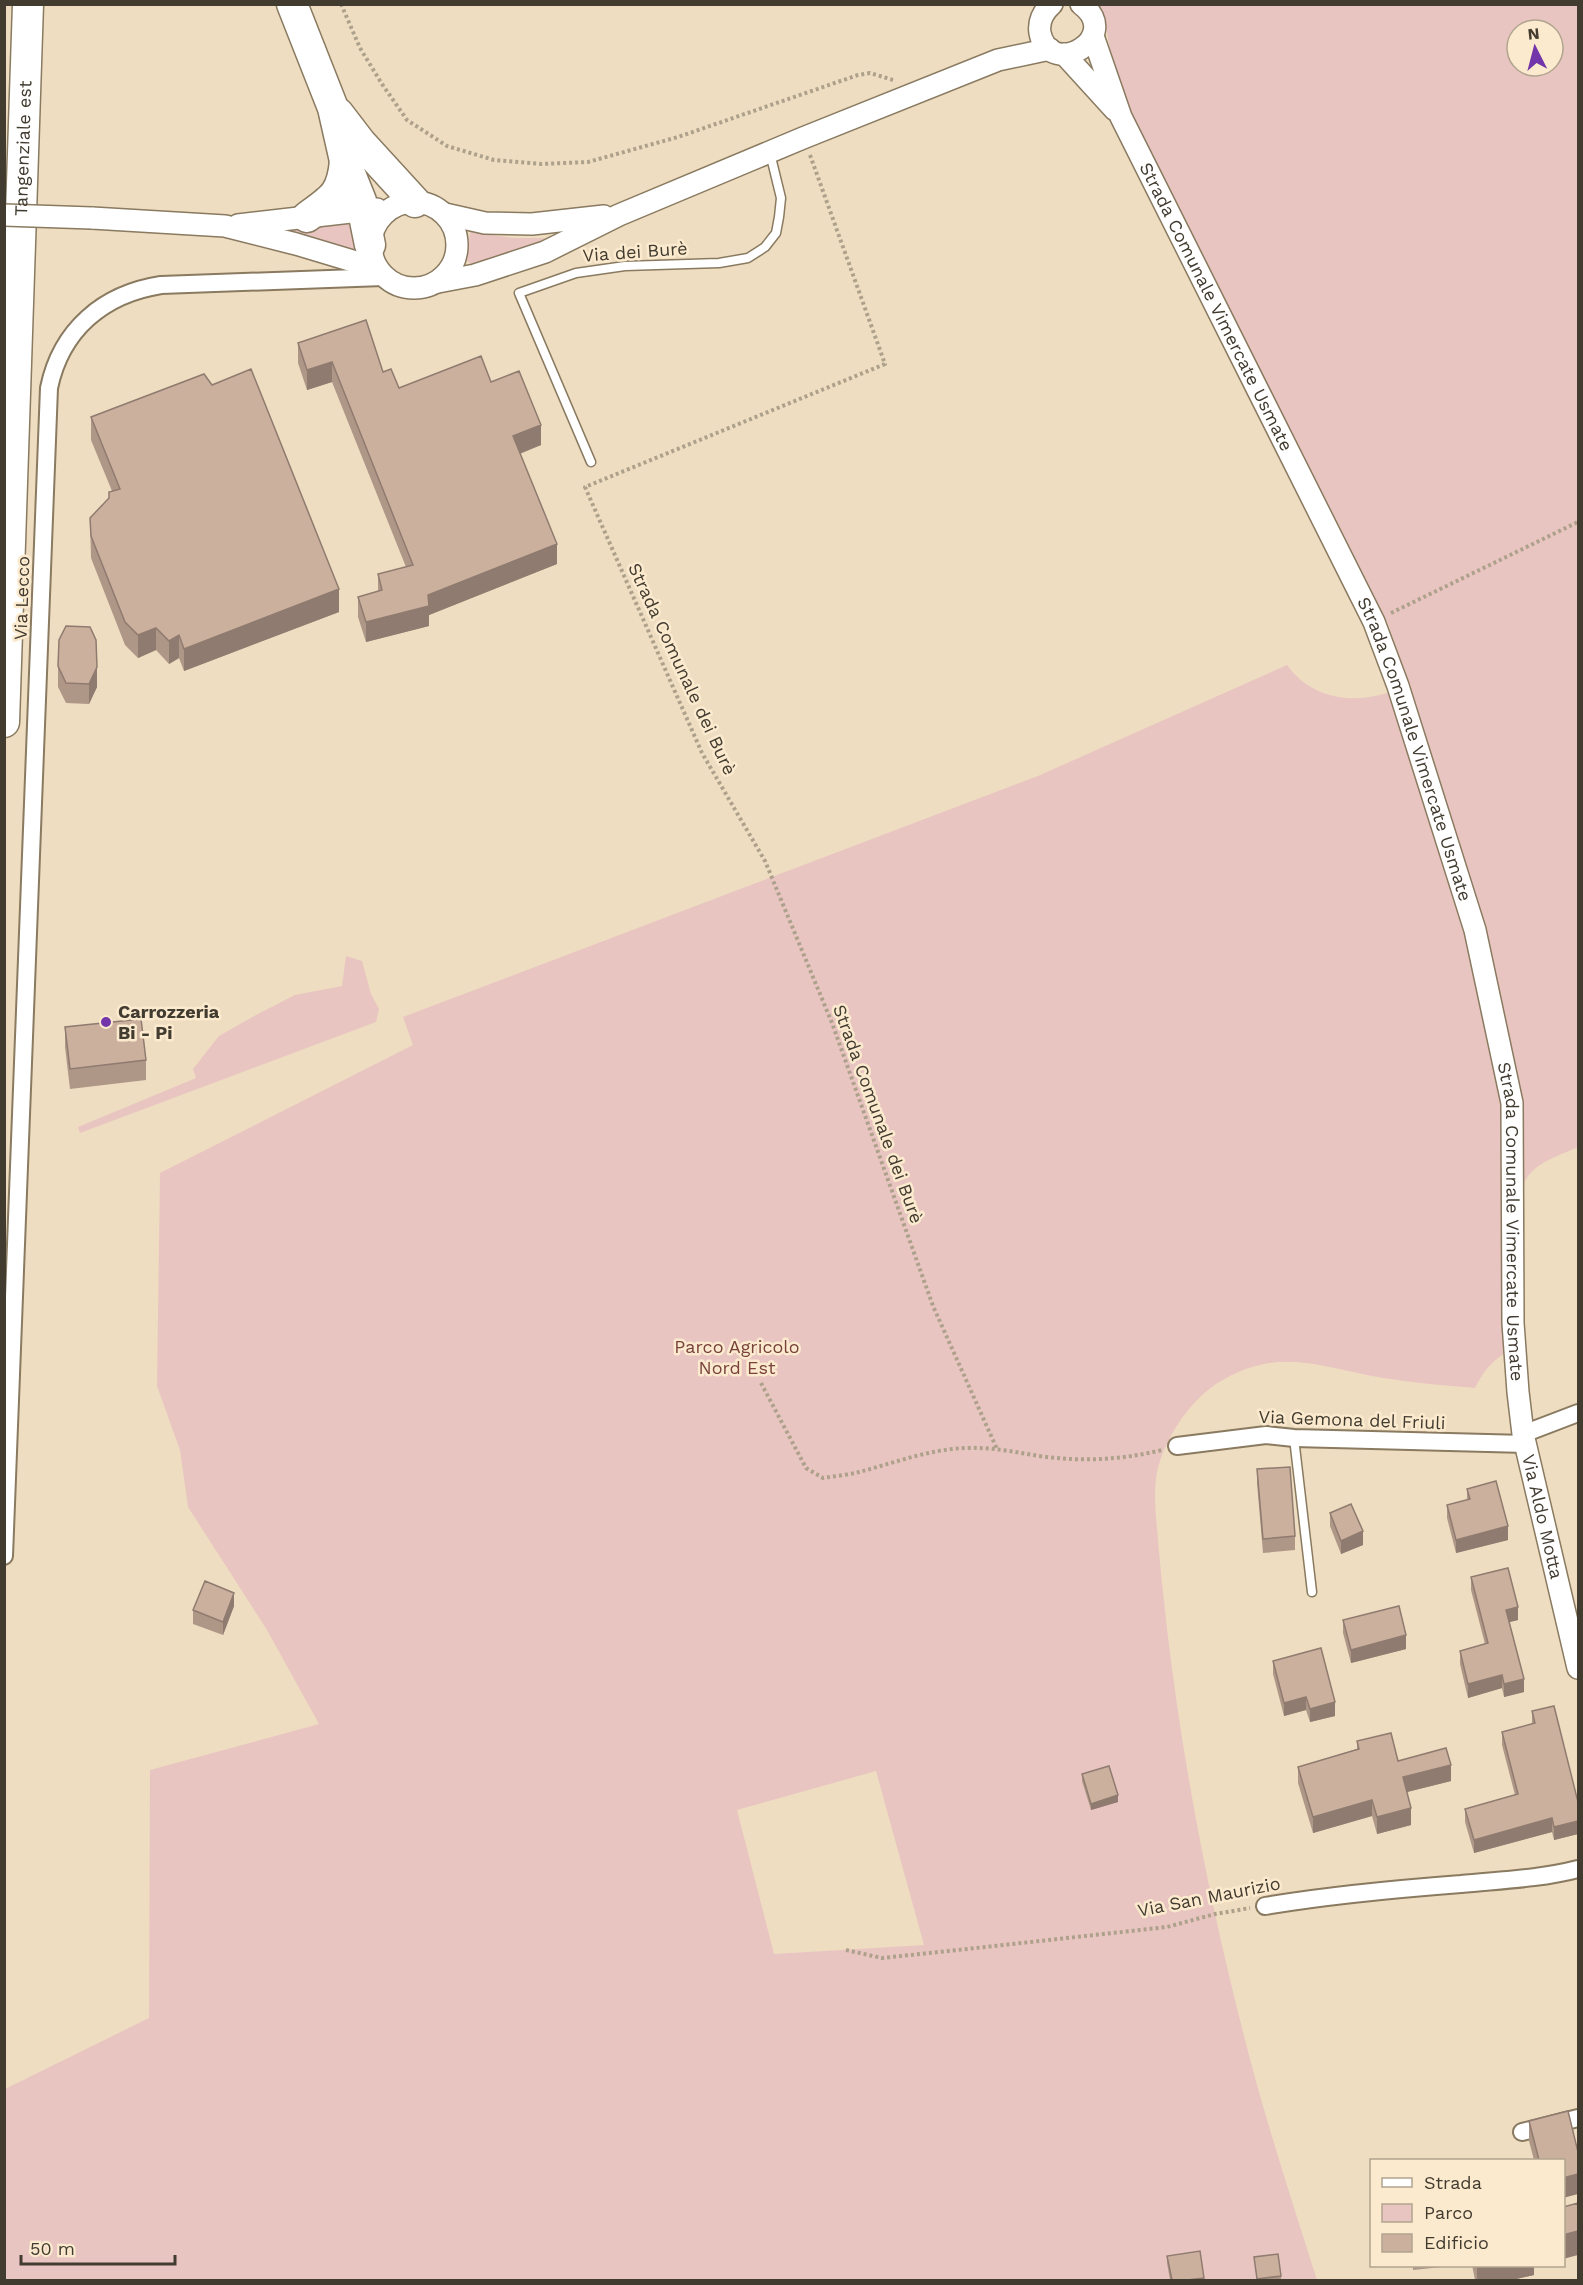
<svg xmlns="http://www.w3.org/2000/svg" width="1583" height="2285" font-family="'Work Sans',sans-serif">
<rect width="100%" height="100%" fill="#eeddc1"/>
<!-- green -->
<path fill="#e9c5c1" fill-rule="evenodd" d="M1097,5H1578V1147C1557,1157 1530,1163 1522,1188L1505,1353C1490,1363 1483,1372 1475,1388C1439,1385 1403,1382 1367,1375C1309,1363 1271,1349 1216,1384C1188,1403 1164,1440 1157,1472C1153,1494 1156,1517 1158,1539C1160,1569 1164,1599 1167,1629C1183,1764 1209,1899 1243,2032C1264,2116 1291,2198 1317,2280H5V2089L149,2018L150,1770L319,1724L267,1630L188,1507L180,1450L157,1386L160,1173L413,1045L403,1017L1038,776L1287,665C1317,706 1368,705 1409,684L1388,624L1331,510L1243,346L1117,88L1104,16ZM1517,30H1553V66H1517ZM876,1771L924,1945L774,1954L737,1810Z
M349,222L355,252L312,237L271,229Z
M470,232L514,238H543L549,241L472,265L467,261Z
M346,956L362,961L371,994L379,1009L376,1022L80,1133L78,1127L196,1078L193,1069L219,1036L256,1015L295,995L342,986Z"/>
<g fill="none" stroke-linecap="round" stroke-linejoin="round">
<defs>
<path id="service" d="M591,462L519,293L576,273L625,266L719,263L748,258L765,247L776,233L779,217L781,198L770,153
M1294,1438L1312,1592"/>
<path id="minor" d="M1523,1434L1578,1413
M1177,1446L1266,1435L1294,1438L1526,1444
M4,1556C17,1166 36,777 49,388C61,330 103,294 161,285L383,277
M1265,1906C1330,1895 1396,1889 1461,1884C1501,1880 1539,1879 1578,1869
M1522,2132L1578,2118"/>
<g id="tertiary">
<path d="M1052,4C1043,12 1038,21 1040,33C1050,81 1125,37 1081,4"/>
<path id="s1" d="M1093,36L1121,117L1374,622L1398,686L1475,930L1512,1103L1513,1323L1518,1392L1523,1434L1578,1668"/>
<path d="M1064,54L1115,110"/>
<circle cx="414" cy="245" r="43"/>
<path d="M445,214L485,223L532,224L604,216"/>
<path d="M92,218L225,226L296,244L376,268"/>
<path d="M238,225L377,209"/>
<path d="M438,282L475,275L545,252L619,215L803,138L998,60L1050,49"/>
</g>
<g id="motorway">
<path d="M292,4L333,108L345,161L361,201L370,245"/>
<path d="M338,113L361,143L415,202"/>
<path d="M307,217C333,198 342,194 345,161"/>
<path id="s2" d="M4,722L28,4"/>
</g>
</defs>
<!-- service casing -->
<use href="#service" stroke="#897a60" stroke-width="11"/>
<!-- minor casing -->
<use href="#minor" stroke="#897a60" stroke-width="20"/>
<!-- tertiary casing -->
<use href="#tertiary" stroke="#897a60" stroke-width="24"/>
<!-- motorway casing -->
<use href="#motorway" stroke="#897a60" stroke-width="33"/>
<!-- path -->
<path stroke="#aea18b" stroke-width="4" stroke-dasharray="3 3" stroke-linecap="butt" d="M341,4L360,48L382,84L407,120L447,146L494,160L541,164L588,162L678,137L858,75L870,73L893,80
M810,155L885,364L585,487L702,753L765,861L832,1023L933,1306L997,1449
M1391,613L1578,522
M761,1383L806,1468L823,1478C835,1476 848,1475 859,1472C894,1463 930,1449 966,1448C992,1447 1015,1452 1039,1456C1081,1462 1121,1460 1162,1450
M846,1950L882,1958L967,1949L1167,1927L1215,1914L1250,1908"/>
<!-- service -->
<use href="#service" stroke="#fff" stroke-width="8"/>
<!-- minor -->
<use href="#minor" stroke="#fff" stroke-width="16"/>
<!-- tertiary -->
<use href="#tertiary" stroke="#fff" stroke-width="21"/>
<!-- motorway -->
<use href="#motorway" stroke="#fff" stroke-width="30"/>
<defs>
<path id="tertiary-bridge" d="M4,215L92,218"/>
</defs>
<!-- tertiary-bridge casing -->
<use href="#tertiary-bridge" stroke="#897a60" stroke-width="24" stroke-linecap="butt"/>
<!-- tertiary-bridge -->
<use href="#tertiary-bridge" stroke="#fff" stroke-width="21"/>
</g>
<!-- wall -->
<path fill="#af9788" d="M298,343L383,372L399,388L491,382L541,445L520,454L557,564L429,615V626L366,642L358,617V597L378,592V574L406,567L332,382L307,390L298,363Z
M91,417L339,612L184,671L179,658L169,664L156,650L138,658L125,645L91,558L90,518L109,498L112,491L91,440Z
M58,666L97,687L89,704L66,703L58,687Z
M65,1027L146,1060V1080L70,1089L65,1047Z
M1257,1469L1295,1536V1550L1263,1553L1257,1483Z
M1467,1489L1508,1540L1456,1553L1447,1518V1505L1467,1500Z
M1330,1513L1363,1545L1341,1554L1330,1526Z
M1471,1577L1518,1620L1509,1622L1524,1692L1504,1697L1502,1688L1468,1698L1460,1664V1651L1485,1644L1471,1590Z
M234,1606L223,1635L193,1624V1610Z
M1343,1620L1406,1649L1351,1663L1343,1633Z
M1273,1661L1335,1716L1310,1722L1306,1710L1284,1716L1273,1674Z
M1532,1711L1578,1802V1834L1554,1840L1552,1832L1474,1853L1465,1822V1809L1515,1795L1502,1745V1732L1532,1724Z
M1357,1741L1398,1761L1451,1781L1407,1792L1411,1825L1377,1834L1372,1816L1313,1833L1298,1783V1767L1357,1749Z
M1082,1774L1118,1802L1091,1810L1082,1781Z
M1529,2121L1563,2160H1534L1529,2141Z
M1167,2256L1204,2278V2280H1170L1167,2263Z
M1254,2257L1281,2276V2280H1257Z
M1413,2265H1451V2266L1413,2270Z
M1472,2265H1537L1534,2266V2275L1512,2280H1475Z"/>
<!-- shaded-wall -->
<path fill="#8f7b6f" d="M332,362V382L307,390V370Z
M541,425V445L513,456V436Z
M557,544V564L429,615V626L366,642V622L428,595Z
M339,589V612L184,671V649Z
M156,628V650L138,658V635Z
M179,635V658L169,664V641Z
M97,667V687L89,704V684Z
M1508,1526V1540L1456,1553V1540Z
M1363,1531V1545L1341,1554V1541Z
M234,1593V1606L223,1635V1622Z
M1518,1607V1620L1506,1623V1610Z
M1406,1635V1649L1351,1663V1650Z
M1502,1675V1688L1468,1698V1684Z
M1524,1679V1692L1504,1697V1684Z
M1306,1697V1710L1284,1716V1703Z
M1335,1702V1716L1310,1722V1709Z
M1451,1765V1781L1403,1793V1777Z
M1118,1795V1802L1091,1810V1804Z
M1372,1800V1816L1313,1833V1817Z
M1411,1808V1825L1377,1834V1817Z
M1552,1818V1832L1474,1853V1840Z
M1578,1821V1834L1554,1840V1827Z
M1578,2174V2194L1563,2198V2178Z
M1578,2231V2255L1563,2259V2235Z
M1477,2265H1537L1534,2266V2275L1512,2280H1477Z"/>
<!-- building -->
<path fill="#ccb09e" stroke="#8f7b6f" stroke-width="1.5" d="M366,320L383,372L391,369L399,388L481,356L491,382L519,371L541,425L513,436L557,544L428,595L429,606L366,622L358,597L382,590L378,574L413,565L332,362L307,370L298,343Z
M251,369L339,589L184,649L179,635L169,641L156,628L138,635L125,622L91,536L90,518L109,498V492L120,489L91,417L204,374L212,385Z
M66,626L90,627L96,640L97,667L89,684L66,683L58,666L59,640Z
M141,1019L146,1060L70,1069L65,1027Z
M1290,1467L1295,1536L1263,1539L1257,1469Z
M1496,1481L1508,1526L1456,1540L1447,1505L1470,1499L1467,1489Z
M1351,1504L1363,1531L1341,1541L1330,1513Z
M1508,1568L1518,1607L1506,1610L1524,1679L1504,1684L1502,1675L1468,1684L1460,1651L1488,1643L1471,1577Z
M205,1581L234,1593L223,1622L193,1610Z
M1399,1606L1406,1635L1351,1650L1343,1620Z
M1321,1648L1335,1702L1310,1709L1306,1697L1284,1703L1273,1661Z
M1554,1706L1578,1802V1821L1554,1827L1552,1818L1474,1840L1465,1809L1518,1794L1502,1732L1535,1723L1532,1711Z
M1391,1733L1398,1761L1446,1748L1451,1765L1403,1777L1411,1808L1377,1817L1372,1800L1313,1817L1298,1767L1359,1749L1357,1741Z
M1109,1766L1118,1795L1091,1804L1082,1774Z
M1568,2111L1578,2152V2174L1563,2178V2160H1539L1529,2121Z
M1578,2203V2231L1563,2235V2207Z
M1200,2251L1204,2278L1187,2280H1172L1167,2256Z
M1278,2254L1281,2276L1257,2279L1254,2257Z"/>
<!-- markers -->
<circle fill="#7335aa" stroke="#fbeace" stroke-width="2" cx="106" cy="1022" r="6"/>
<g text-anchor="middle" stroke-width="5" stroke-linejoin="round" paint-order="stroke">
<!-- street labels -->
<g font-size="18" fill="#423b30" stroke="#fbeace">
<text dy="6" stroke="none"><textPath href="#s2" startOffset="574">Tangenziale est</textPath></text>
<text transform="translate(635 252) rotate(-4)" y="6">Via dei Burè</text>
<text dy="6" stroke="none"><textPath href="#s1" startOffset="298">Strada Comunale Vimercate Usmate</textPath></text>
<text transform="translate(22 598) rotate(-88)" y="6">Via Lecco</text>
<text transform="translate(682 669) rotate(65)" y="6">Strada Comunale dei Burè</text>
<text dy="6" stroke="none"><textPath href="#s1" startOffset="784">Strada Comunale Vimercate Usmate</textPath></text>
<text transform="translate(878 1114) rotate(70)" y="6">Strada Comunale dei Burè</text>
<text dy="6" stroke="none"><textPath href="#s1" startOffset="1270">Strada Comunale Vimercate Usmate</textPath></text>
<text transform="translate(1352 1420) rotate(2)" y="6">Via Gemona del Friuli</text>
<text dy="6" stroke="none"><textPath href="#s1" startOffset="1568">Via Aldo Motta</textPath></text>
<text transform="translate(1209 1897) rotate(-11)" y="6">Via San Maurizio</text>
</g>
<!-- poi labels -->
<g font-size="18" font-weight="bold" fill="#423b30" stroke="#fbeace" text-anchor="start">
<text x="118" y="1018">Carrozzeria<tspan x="118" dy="21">Bi - Pi</tspan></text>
</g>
<!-- park labels -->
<g font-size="18" fill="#79423c" stroke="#fbeace">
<text x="737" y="1353">Parco Agricolo<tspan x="737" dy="21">Nord Est</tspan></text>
</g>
</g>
<!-- border -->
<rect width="1583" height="2285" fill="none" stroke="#423b30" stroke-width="12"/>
<!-- legend -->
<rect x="1370" y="2159" width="195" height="108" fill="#fbeace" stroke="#b1a48f" stroke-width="1.5"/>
<rect x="1382" y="2178" width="30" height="9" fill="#ffffff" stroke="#b1a48f" stroke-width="1.5"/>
<text x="1424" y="2189" font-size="18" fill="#423b30">Strada</text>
<rect x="1382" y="2204" width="30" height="18" fill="#e9c5c1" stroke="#b1a48f" stroke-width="1.5"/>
<text x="1424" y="2219" font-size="18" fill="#423b30">Parco</text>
<rect x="1382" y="2234" width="30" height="18" fill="#ccb09e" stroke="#b1a48f" stroke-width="1.5"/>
<text x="1424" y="2249" font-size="18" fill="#423b30">Edificio</text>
<!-- north arrow -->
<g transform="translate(1535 48) rotate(354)"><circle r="28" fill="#fbeace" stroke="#b1a48f" stroke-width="1.5"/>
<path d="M0-4.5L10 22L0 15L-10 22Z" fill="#7335aa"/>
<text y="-9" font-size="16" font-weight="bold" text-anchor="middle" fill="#423b30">N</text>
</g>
<!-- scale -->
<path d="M21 2255v9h154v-9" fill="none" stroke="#423b30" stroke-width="3"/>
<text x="30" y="2255" font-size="18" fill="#423b30" stroke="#fbeace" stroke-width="4.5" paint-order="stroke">50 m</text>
</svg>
